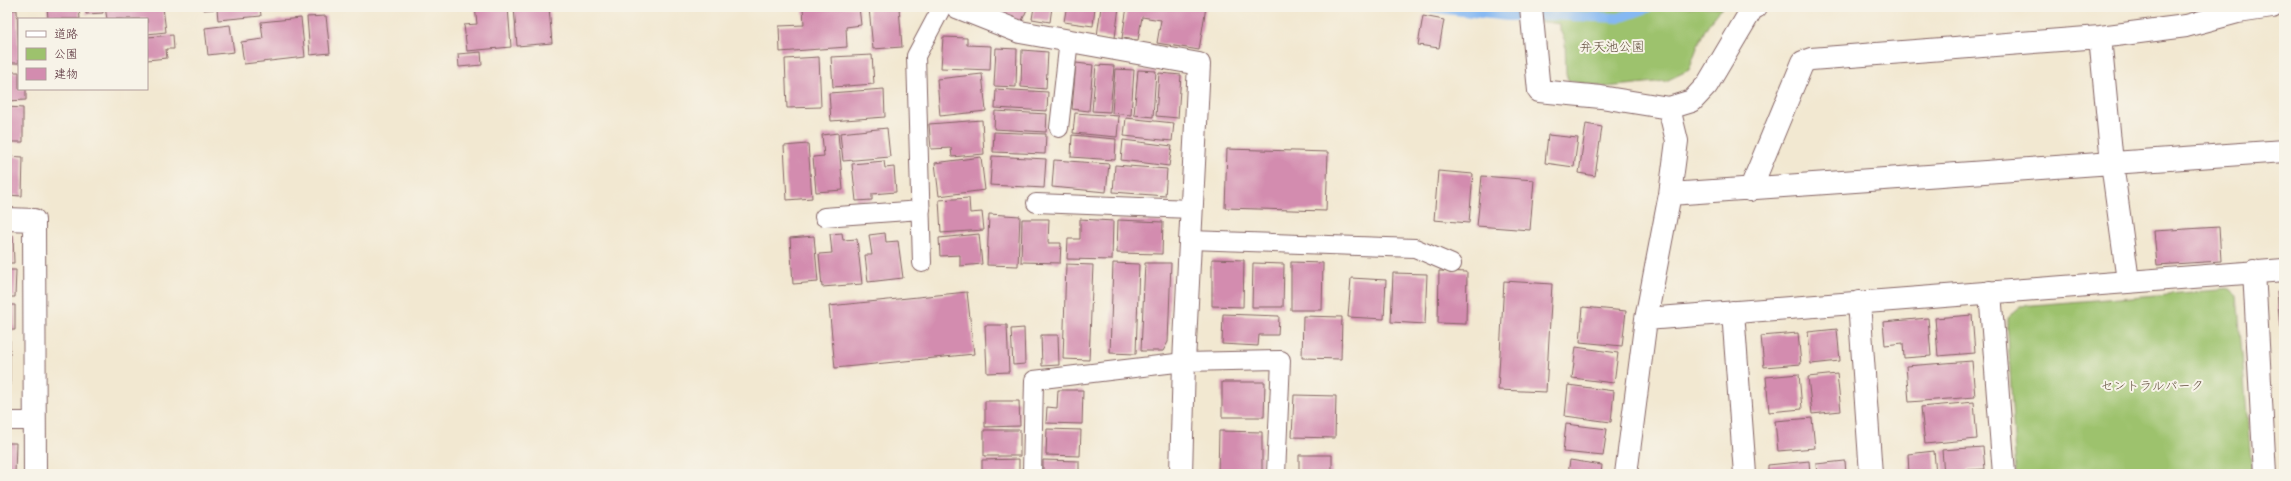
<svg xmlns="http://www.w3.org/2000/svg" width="2291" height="481" font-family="'Gochi Hand','Klee One',sans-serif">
<rect width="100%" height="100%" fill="#f7f3e8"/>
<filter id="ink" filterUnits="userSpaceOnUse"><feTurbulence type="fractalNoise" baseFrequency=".025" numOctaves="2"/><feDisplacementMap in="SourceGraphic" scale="8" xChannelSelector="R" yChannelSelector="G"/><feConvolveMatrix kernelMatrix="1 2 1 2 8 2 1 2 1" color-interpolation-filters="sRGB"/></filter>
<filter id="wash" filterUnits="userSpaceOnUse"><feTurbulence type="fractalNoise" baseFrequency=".012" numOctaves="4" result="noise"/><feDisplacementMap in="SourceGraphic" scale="16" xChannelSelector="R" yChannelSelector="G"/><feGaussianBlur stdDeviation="0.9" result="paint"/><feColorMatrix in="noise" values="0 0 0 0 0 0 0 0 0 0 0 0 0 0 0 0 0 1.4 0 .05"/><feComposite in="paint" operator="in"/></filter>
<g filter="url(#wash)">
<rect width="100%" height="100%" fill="#f2e8d1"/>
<!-- green -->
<path fill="#9dc26d" stroke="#74704c" d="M1556,7H1723C1704,23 1697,48 1689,70L1666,81L1606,87L1569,81L1566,75L1565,41L1560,30V24L1455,11L1558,19Z
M2230,289L2237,295L2252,474H2016L2007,318L2021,306Z"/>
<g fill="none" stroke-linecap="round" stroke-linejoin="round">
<!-- stream -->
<path stroke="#85b8f2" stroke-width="10" d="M1426,7L1508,16L1549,15L1619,18L1650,7"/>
</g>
<g id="blocks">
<!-- building -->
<path fill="#d38caf" d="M47,7H79L80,19H48Z
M86,7H103V13L86,14Z
M105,7H163L166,32L147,34V19H107Z
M203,7H260L261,16L218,20L217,9L204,10Z
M475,7H508L511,47L467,51L464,25L477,24Z
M514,7H549L552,43L517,46Z
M803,7H859L861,25L846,27L847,47L780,52L779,26L804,25Z
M899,7L902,47L873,49L869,8Z
M986,7H1028L1021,23Z
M1034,7H1052L1050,22L1032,19Z
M1058,7H1095L1093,26L1064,22L1066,10Z
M1101,7H1119L1115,38L1097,36Z
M1127,7H1206L1199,50L1157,43L1161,20L1142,17L1138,40L1122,38Z
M7,10H17L19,63H7Z
M326,16L330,53L310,55L307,17Z
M1423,16L1444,20L1439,48L1418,45Z
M301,18L305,57L244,64L241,42L263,39L261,22Z
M230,25L234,52L208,55L205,28Z
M173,35L174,49H166L167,58L147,60V37Z
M943,37L967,38V45L991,46L990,70L941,68Z
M996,48L1017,49L1016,87L994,86Z
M1022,50L1048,52L1046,89L1021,87Z
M481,52L482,65L459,67L458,54Z
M872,55L874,84L833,87L831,57Z
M819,57L821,107L787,108L785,59Z
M1076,63L1093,65L1089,111L1072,109Z
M1096,65L1114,66L1110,112L1092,111Z
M1115,69L1134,70L1131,115L1112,113Z
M1138,70L1156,71L1153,117L1134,115Z
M7,72H19V89H26V100L7,101Z
M1159,73L1181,75L1178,118L1156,116Z
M982,74L986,111L940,116L937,79Z
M884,89L885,117L831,121L829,93Z
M996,89L1048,92L1047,111L995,108Z
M7,107L23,108V142H7Z
M995,111L1047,114L1046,132L994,129Z
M1075,113L1119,116L1117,137L1073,133Z
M1126,118L1174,123L1172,141L1124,136Z
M982,120L984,154L952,157L951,148L931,149L929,124Z
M1586,124L1602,127L1595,176L1579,173Z
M887,128L890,157L843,161L840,133Z
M994,132L1046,134L1045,154L993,152Z
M838,133L843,190L816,192L813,157L824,156L822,135Z
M1072,135L1116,139L1115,160L1071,157Z
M1548,135L1578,138L1574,167L1545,163Z
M1123,140L1172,146L1169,166L1121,160Z
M808,144L812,198L787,200L784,146Z
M1227,149L1328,152L1326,211L1225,208Z
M7,156L23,157L22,196L7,195Z
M992,156L1046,159L1044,188L990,185Z
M981,157L985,190L939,196L935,163Z
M1054,160L1109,164L1106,192L1052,187Z
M884,161L885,168L894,167L896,192L872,194V200L856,201L852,164Z
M1115,165L1167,169L1165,196L1113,192Z
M1438,171L1473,174L1469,223L1434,220Z
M1482,176L1534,180L1530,230L1477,226Z
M969,198L970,213L982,212L984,230L941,233L939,200Z
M989,214L1020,216L1018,266L987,265Z
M1022,219H1049L1048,243H1061L1060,263L1021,262Z
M1080,219L1113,221L1112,260L1067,259L1068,239H1080Z
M1118,220L1163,222L1162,254L1117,253Z
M2219,227L2221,261L2157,265L2154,231Z
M842,233L843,240L857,239L862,284L822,287L819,254L832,253L830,234Z
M885,233L886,242L898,241L903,278L868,282L865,255H872L869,235Z
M979,234L982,264L960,266V255L940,256L939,238Z
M7,235H13L14,263H7Z
M814,236L818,282L793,284L790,238Z
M1212,259L1244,260L1243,307L1212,306Z
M1291,262L1323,263L1322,310H1291Z
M1113,263L1139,264L1136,354L1110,353Z
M1145,263H1171L1168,342L1163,351H1141Z
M1253,263L1284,264L1283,307H1252Z
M1066,264L1093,265L1089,360L1063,359Z
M7,270H16L15,297H7Z
M1439,271L1467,272L1466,324L1438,323Z
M1393,273L1427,274L1425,324L1391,322Z
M1351,278L1386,280L1384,319L1348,317Z
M1504,281L1552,284L1546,392L1498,390Z
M2284,290V327H2280L2277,291Z
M967,292L974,354L835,368L829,306Z
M7,305H15V330H7Z
M1583,307L1626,311L1622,346L1580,342Z
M1223,314L1279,316L1278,335H1259L1258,346L1222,344Z
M1972,315L1975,353L1938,356L1935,318Z
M1303,316L1342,317L1341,359L1302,358Z
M1928,318L1931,356L1904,358L1903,343L1885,345L1883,322Z
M985,325H1007L1009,372L987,373Z
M1024,328L1025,364L1013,365L1011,329Z
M1837,329L1840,361L1811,364L1808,332Z
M1798,333L1801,364L1764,367L1761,336Z
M1041,335H1058L1059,365L1042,366Z
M7,340H10V385H7Z
M1576,347L1618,353L1614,383L1572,378Z
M1972,361L1975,397L1909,402L1906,366Z
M1799,374L1802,409L1769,412L1766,377Z
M1837,374L1841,411L1812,414L1808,377Z
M1222,382H1265L1264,417H1222Z
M1568,385L1614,391L1611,422L1565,416Z
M1058,390H1083L1082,424L1046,423L1047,407L1057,408Z
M1294,395L1336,396L1335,438L1292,437Z
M985,401H1019L1020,426L985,427Z
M1974,402L1977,439L1925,444L1921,407Z
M1812,418L1815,448L1778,451L1775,421Z
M1566,424L1607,429L1603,456L1563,452Z
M1047,429L1081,430L1080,456L1046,455Z
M984,430H1020V456H984Z
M1219,431L1262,432V474H1218Z
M7,443H16L15,474H7Z
M1983,447L1985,469L1967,470V474H1944L1942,450Z
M1934,451L1936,474H1909L1908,454Z
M1299,455H1332V474H1299Z
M1019,459V474H982V460Z
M1043,460L1079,461V474H1043Z
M1570,460L1602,465L1601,474H1568Z
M1809,461L1810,474H1768V465Z
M1845,461L1846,474H1817L1816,464Z"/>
</g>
</g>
<g filter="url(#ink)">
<use href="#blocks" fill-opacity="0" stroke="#856565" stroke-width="1"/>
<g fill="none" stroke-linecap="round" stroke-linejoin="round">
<defs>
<path id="service" d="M1059,128L1069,40
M1036,203L1191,209
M824,217L921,210
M1190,240L1415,248L1452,264
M922,263L916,56L942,7
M7,421H35
M1032,474L1034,380L1184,362L1281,360L1276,474"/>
<path id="minor" d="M957,7L1020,32L1199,64L1184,362L1181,474
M1531,7L1539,91L1601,97L1669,108L1677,141L1670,194L1646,319L1626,474
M2100,37L2112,163L2128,281
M1669,108L1692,101L1707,85L1752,9L1756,7
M1750,190L1803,62L1811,59L2100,37L2186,26L2238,12L2272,7
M1670,194L2284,151
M7,219L34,220L35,474
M2254,271L2265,474
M1990,292L2004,474
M1859,302L1871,474
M1733,312L1745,474
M1646,319L2284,270"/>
</defs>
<!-- service casing -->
<use href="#service" stroke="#856565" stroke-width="20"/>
<!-- minor casing -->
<use href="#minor" stroke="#856565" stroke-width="24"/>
<!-- service -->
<use href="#service" stroke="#fff" stroke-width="18"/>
<!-- minor -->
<use href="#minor" stroke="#fff" stroke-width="22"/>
</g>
</g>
<g text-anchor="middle" stroke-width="4" stroke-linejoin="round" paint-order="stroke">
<!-- park labels -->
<g font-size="13" fill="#63503f" stroke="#f7f3e8">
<text x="1612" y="51">弁天池公園</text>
<text x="2152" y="390">セントラルパーク</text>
</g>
</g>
<!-- margin -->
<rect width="2291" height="481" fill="none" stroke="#f7f3e8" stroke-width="24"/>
<!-- legend -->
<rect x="18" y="18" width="130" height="72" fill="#f7f3e8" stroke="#b29e9c"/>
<rect x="26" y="31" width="20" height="6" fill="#ffffff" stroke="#b29e9c"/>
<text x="54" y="38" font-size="12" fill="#4a1f2b">道路</text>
<rect x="26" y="48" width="20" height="12" fill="#9dc26d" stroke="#b29e9c"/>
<text x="54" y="58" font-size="12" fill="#4a1f2b">公園</text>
<rect x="26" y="68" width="20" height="12" fill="#d38caf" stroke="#b29e9c"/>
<text x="54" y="78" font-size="12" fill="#4a1f2b">建物</text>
</svg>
